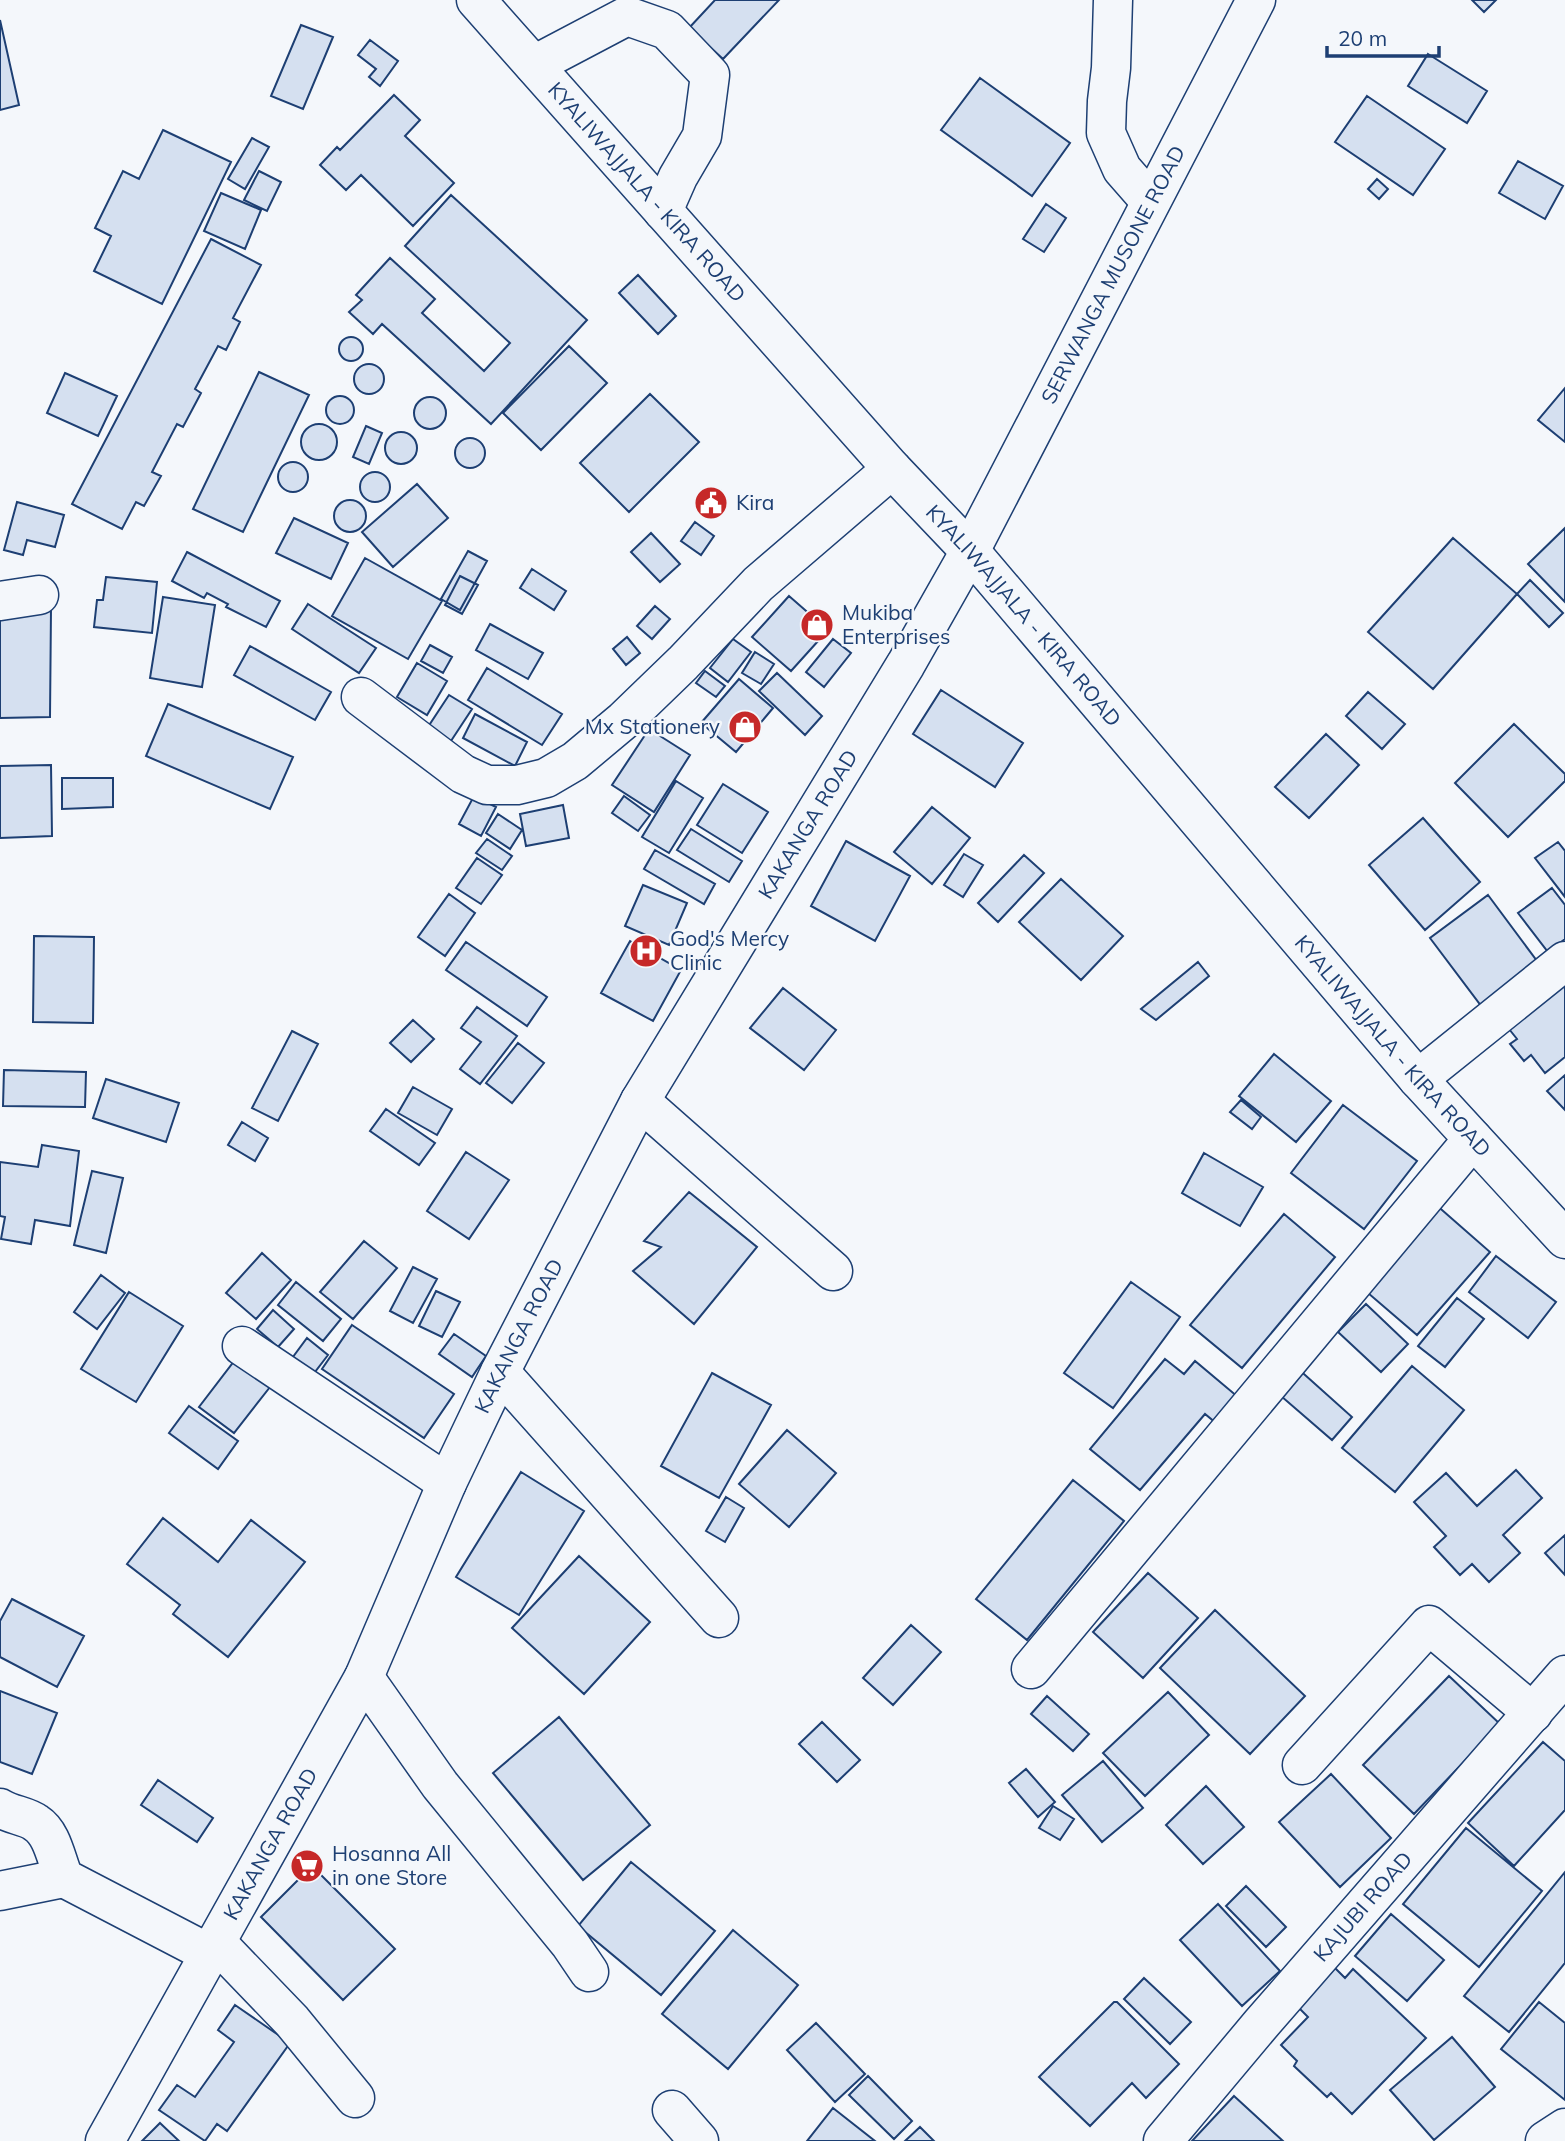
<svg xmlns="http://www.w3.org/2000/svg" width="1565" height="2141" font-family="Mulish,sans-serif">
<rect width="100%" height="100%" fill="#f4f7fb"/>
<!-- building -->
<path fill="#d5e0f0" stroke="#1d3f73" stroke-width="2" d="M715,0H779L723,59L689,28Z
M1472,0H1496L1484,12Z
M0,20L19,105L0,110Z
M301,25L333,37L303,109L271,96Z
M370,40L398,61L380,86L369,77L376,69L358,55Z
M1428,54L1487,91L1467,123L1408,86Z
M980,78L1070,143L1032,196L941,130Z
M394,95L420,120L405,136L454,183L413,226L361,175L346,190L320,165L337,147L340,150Z
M1367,96L1445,149L1413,195L1335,142Z
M163,130L231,162L162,304L94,271L111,236L95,228L123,171L139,179Z
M252,138L269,147L245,189L228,179Z
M1518,161L1563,186L1545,219L1499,193Z
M259,171L281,182L267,211L244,200Z
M1377,179L1388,189L1379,199L1368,189Z
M221,193L261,210L245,249L204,231Z
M451,195L587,320L491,424L382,324L373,334L349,312L362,300L356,295L390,258L435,299L422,313L484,371L510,343L405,246Z
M1046,204L1066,218L1044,252L1023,239Z
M211,239L261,265L233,318L240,322L226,350L218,346L195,389L201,393L183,427L177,424L152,472L161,476L144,506L136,502L122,529L72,504Z
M638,275L676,316L658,334L619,293Z
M339 349a12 12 0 1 1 24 0a12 12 0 1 1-24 0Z
M569,346L607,383L541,450L503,413Z
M354 379a15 15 0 1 1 30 0a15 15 0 1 1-30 0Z
M259,372L309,395L243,532L193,509Z
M65,373L117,396L98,436L47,413Z
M1565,388V442L1538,420Z
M650,394L699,442L629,512L580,463Z
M326 410a14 14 0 1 1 28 0a14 14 0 1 1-28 0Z
M414 413a16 16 0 1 1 32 0a16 16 0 1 1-32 0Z
M301 442a18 18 0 1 1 36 0a18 18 0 1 1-36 0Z
M366,426L382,433L369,464L353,457Z
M385 448a16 16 0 1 1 32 0a16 16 0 1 1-32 0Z
M455 453a15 15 0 1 1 30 0a15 15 0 1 1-30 0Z
M278 477a15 15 0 1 1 30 0a15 15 0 1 1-30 0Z
M360 487a15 15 0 1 1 30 0a15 15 0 1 1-30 0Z
M417,484L448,518L393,567L362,532Z
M334 516a16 16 0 1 1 32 0a16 16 0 1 1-32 0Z
M17,502L64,515L55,547L27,540L23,555L4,550Z
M294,518L348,543L331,579L276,553Z
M695,522L714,536L701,555L681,541Z
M1565,528V602L1528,564Z
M651,533L680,564L660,582L631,552Z
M1453,538L1517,594L1433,689L1368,632Z
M468,551L487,561L460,610L441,599Z
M187,552L280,601L266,627L226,607L228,604L207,593L204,598L172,581Z
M365,558L442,601L408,659L332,616Z
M532,569L566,591L554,610L520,588Z
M460,576L478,585L462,614L445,605Z
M106,577L157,582L152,633L94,627L97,600H103Z
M1530,580L1563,613L1549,627L1517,594Z
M789,596L828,630L791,671L752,637Z
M163,597L215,605L202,687L150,678Z
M308,604L376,648L359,673L292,629Z
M655,606L670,619L652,639L637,626Z
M51,608L50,717L0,718V609Z
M490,624L543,653L528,679L476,650Z
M627,637L640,653L626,665L613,649Z
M733,639L751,652L728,682L710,668Z
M833,639L851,653L824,687L806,672Z
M430,645L452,657L443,673L421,661Z
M250,646L331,692L315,720L234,675Z
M755,652L774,664L761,684L742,673Z
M417,663L447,681L427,715L397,697Z
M487,668L562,714L542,745L468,700Z
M705,671L725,686L716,697L696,683Z
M777,673L822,716L805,735L759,691Z
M739,679L773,708L736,752L701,723Z
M941,690L1023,743L995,787L913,734Z
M1368,692L1405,724L1382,749L1346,716Z
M449,695L472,709L449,744L426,730Z
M168,704L293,757L270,809L146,756Z
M475,714L527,742L515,766L463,738Z
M1514,724L1565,774V781L1508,837L1455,783Z
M649,729L690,755L654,812L612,785Z
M1326,734L1359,765L1309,818L1275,787Z
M51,765L52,836L0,838V766Z
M62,778H113V807L62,809Z
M676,781L703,798L669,853L642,837Z
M723,784L768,812L742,853L697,825Z
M474,796L496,807L481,836L459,824Z
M624,796L650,815L638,831L612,813Z
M563,805L569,838L526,846L520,814Z
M932,807L970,838L932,884L894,852Z
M498,814L522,830L510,849L486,833Z
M1423,818L1480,882L1425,930L1369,865Z
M691,829L742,861L729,882L677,850Z
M487,839L512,856L502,870L476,853Z
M846,841L910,876L875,941L811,906Z
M1558,842L1565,851V897L1535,858Z
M655,850L715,884L704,904L644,869Z
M964,854L983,865L963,897L944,885Z
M1024,855L1044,873L998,922L978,903Z
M477,858L502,875L481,904L456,888Z
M1061,879L1123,936L1081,980L1019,922Z
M643,885L687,903L669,945L625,926Z
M1552,888L1565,905V939L1548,952L1518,913Z
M449,894L475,913L445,956L418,937Z
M1488,895L1540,965L1482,1007L1430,938Z
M34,936L94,937L93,1023L33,1022Z
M630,941L681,970L653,1021L601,993Z
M466,942L547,997L527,1026L446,970Z
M1198,962L1209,976L1156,1020L1141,1009Z
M1558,980L1565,988V1057L1545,1073L1531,1055L1524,1061L1510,1044L1517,1039L1505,1024Z
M783,988L836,1030L804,1070L750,1028Z
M477,1007L517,1036L480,1084L460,1069L481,1042L461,1028Z
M413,1020L434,1039L411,1062L390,1043Z
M292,1031L318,1044L278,1121L252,1108Z
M518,1043L544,1063L512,1103L486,1083Z
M1274,1054L1331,1101L1296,1142L1239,1096Z
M4,1070L86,1072L85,1107L3,1106Z
M1565,1075V1110L1547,1091Z
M106,1079L179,1103L166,1142L93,1118Z
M413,1087L452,1109L437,1135L398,1113Z
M1241,1100L1261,1117L1252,1129L1230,1112Z
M1343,1105L1417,1161L1364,1229L1291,1173Z
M386,1109L435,1143L419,1165L370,1131Z
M242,1122L268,1138L255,1161L228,1145Z
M42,1145L79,1151L70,1226L35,1220L31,1244L1,1239L5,1217L0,1216V1162L38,1167Z
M466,1152L509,1180L469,1239L427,1211Z
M1204,1153L1263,1187L1240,1226L1182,1193Z
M92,1171L123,1178L106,1253L74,1245Z
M689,1192L757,1247L694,1324L633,1271L661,1247L644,1241Z
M1434,1203L1490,1252L1417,1335L1361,1287Z
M1284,1214L1335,1257L1242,1368L1190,1325Z
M364,1241L397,1268L353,1319L320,1292Z
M262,1253L291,1280L256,1319L226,1293Z
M1496,1256L1556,1302L1528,1338L1469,1292Z
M413,1267L437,1279L413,1323L390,1311Z
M101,1275L125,1293L97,1329L74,1312Z
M296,1282L341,1319L323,1341L278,1305Z
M1131,1282L1180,1317L1113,1408L1064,1373Z
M436,1291L460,1302L442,1337L419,1326Z
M129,1292L183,1326L136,1402L81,1369Z
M1457,1298L1484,1319L1445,1367L1418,1346Z
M1366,1304L1408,1344L1381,1372L1338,1332Z
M273,1310L294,1329L278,1347L257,1329Z
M352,1325L454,1394L424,1438L322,1369Z
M454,1334L486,1356L472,1377L439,1354Z
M307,1338L328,1355L308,1381L287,1365Z
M1165,1359L1184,1374L1195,1361L1238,1397L1216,1423L1205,1414L1140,1490L1090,1449Z
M235,1360L270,1387L234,1433L199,1407Z
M1295,1366L1352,1417L1332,1440L1274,1390Z
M1412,1366L1464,1410L1395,1492L1342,1448Z
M712,1373L771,1405L719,1498L661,1466Z
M189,1406L238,1441L218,1469L169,1433Z
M787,1430L836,1473L789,1527L739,1484Z
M1516,1470L1542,1498L1503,1535L1520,1553L1489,1582L1472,1564L1460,1575L1434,1547L1446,1536L1414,1502L1446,1473L1477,1506Z
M521,1472L584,1511L519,1615L456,1577Z
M1073,1480L1124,1521L1027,1640L976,1599Z
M726,1497L744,1508L725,1542L706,1531Z
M163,1518L218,1562L251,1520L305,1562L228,1657L173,1614L180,1605L127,1564Z
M1565,1535V1575L1545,1553Z
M579,1556L650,1622L584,1694L512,1628Z
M1148,1573L1198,1618L1143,1678L1093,1632Z
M12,1599L84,1636L57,1687L0,1657V1621Z
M1215,1610L1305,1696L1250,1754L1160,1668Z
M911,1625L941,1652L893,1705L863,1678Z
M1449,1676L1500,1724L1414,1814L1363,1765Z
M0,1691L57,1713L32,1774L0,1762Z
M1168,1692L1209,1735L1145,1796L1103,1753Z
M1047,1696L1089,1734L1073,1751L1031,1714Z
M559,1717L650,1825L583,1880L493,1773Z
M822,1722L860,1760L837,1782L799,1744Z
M1543,1742L1565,1761V1810L1514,1866L1468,1823Z
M1103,1761L1143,1808L1102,1842L1062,1795Z
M1026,1769L1055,1802L1038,1817L1009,1783Z
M1331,1774L1391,1838L1340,1887L1279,1822Z
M158,1780L213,1818L197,1842L141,1805Z
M1206,1786L1244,1827L1203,1864L1166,1825Z
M1053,1806L1074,1819L1060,1840L1039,1828Z
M1466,1828L1542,1891L1479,1967L1403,1904Z
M631,1862L715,1931L661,1995L578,1926Z
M312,1866L395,1949L343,2000L261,1917Z
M1565,1872V1963L1509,2032L1464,1996Z
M1246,1886L1286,1927L1266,1947L1226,1906Z
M1218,1904L1280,1971L1242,2006L1180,1940Z
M1391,1914L1444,1960L1407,2001L1355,1956Z
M733,1930L798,1985L728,2069L662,2014Z
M1335,1968L1345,1978L1353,1969L1426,2038L1352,2114L1331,2093L1327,2097L1294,2066L1297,2061L1281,2045L1308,2017L1298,2007Z
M1144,1978L1191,2022L1170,2044L1124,1999Z
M1114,2002H1117L1179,2064L1146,2098L1132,2083L1090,2126L1039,2077Z
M1539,2002L1565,2023V2100L1501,2049Z
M235,2005L290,2043L227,2131L217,2124L205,2141L159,2110L177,2085L195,2097L234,2042L218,2030Z
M816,2023L865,2074L835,2102L787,2050Z
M1452,2037L1495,2087L1434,2140L1390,2090Z
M868,2076L912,2121L894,2139L849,2095Z
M1234,2096L1283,2141H1192Z
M833,2108L875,2141H807Z
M160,2123L179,2141H142Z
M920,2127L934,2141H905Z"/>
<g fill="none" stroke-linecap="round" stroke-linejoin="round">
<defs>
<g id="minor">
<path id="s1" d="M476,0L892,469L970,551L1418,1079L1565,1239"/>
<path d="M1113,0L1111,68L1107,101L1106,133L1122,169L1150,201"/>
<path d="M534,65L627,16L667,30L710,75L702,136L678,177L663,211"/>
<path d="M0,601L39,595"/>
<path d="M361,697L463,774L487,785H517L546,778L575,761L624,720L683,663L758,584L892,469"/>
<path d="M1418,1079L1565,961"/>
<path d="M640,1101L833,1271"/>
<path d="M242,1346L447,1483"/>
<path d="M500,1372L719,1618"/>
<path d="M1031,1669L1473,1139"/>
<path d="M364,1677L440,1785L570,1944L589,1972"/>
<path d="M1302,1765L1429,1625L1533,1713"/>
<path d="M0,1808C11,1815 27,1816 36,1823C53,1834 56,1860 64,1878L210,1954"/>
<path d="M0,1891L64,1878"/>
<path d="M216,1942L292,2021L355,2098"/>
<path d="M672,2110L699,2141"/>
<path id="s2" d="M105,2141L364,1677L447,1483L500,1372L640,1101L906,664L970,551L1256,0"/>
<path id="s3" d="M1163,2141L1261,2024L1565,1675"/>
<path d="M1545,2141L1565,2128"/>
</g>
</defs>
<!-- minor casing -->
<use href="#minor" stroke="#1d3f73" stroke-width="41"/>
<!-- minor -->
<use href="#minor" stroke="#f4f7fb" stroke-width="38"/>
</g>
<!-- icons -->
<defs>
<symbol id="civic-disc" viewBox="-11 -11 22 22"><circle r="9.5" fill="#c62828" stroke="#f4f7fb"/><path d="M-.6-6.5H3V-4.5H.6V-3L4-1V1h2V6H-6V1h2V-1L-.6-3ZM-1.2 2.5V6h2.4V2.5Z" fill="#fff"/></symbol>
<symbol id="shop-disc" viewBox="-11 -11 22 22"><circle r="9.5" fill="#c62828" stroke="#f4f7fb"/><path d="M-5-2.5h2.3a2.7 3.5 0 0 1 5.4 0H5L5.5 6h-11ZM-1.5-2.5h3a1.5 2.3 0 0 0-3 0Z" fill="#fff"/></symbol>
<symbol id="hospital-disc" viewBox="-11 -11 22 22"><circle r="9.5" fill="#c62828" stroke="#f4f7fb"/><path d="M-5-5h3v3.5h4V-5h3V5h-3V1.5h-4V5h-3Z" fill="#fff"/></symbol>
<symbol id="supermarket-disc" viewBox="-11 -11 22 22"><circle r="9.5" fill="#c62828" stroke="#f4f7fb"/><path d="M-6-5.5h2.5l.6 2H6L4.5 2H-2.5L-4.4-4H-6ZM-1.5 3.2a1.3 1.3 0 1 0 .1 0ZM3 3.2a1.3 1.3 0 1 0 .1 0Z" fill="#fff"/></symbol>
</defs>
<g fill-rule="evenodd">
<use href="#civic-disc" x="692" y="484" width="38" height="38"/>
<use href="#shop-disc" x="798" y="606" width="38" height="38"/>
<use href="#shop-disc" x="726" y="708" width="38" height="38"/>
<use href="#hospital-disc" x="627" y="932" width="38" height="38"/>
<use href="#supermarket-disc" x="288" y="1847" width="38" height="38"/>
</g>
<g text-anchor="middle" stroke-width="5" stroke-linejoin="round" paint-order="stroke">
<!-- street labels -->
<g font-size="21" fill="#1d3f73" stroke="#f4f7fb">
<text dy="7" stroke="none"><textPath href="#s1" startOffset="257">KYALIWAJJALA - KIRA ROAD</textPath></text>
<text dy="7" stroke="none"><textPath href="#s2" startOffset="2123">SERWANGA MUSONE ROAD</textPath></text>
<text dy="7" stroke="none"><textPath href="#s1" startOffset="824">KYALIWAJJALA - KIRA ROAD</textPath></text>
<text dy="7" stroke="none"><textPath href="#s2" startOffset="1494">KAKANGA ROAD</textPath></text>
<text dy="7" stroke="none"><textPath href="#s1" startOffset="1391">KYALIWAJJALA - KIRA ROAD</textPath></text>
<text dy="7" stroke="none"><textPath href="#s2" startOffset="906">KAKANGA ROAD</textPath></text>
<text dy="7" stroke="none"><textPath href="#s2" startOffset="340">KAKANGA ROAD</textPath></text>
<text dy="7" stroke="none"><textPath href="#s3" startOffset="308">KAJUBI ROAD</textPath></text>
</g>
<!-- poi labels -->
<g font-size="21" fill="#1d3f73" stroke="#f4f7fb" text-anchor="start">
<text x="736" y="510">Kira</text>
<text x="842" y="620">Mukiba<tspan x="842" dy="24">Enterprises</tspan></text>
<text x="720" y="734" text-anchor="end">Mx Stationery</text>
<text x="670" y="946">God's Mercy<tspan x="670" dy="24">Clinic</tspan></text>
<text x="332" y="1861">Hosanna All<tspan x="332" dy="24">in one Store</tspan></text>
</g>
</g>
<!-- scale -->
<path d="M1327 46v10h112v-10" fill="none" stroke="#1d3f73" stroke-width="3.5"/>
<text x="1338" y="46" font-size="21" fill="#1d3f73" stroke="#f4f7fb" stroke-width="5" paint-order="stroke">20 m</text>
</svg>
